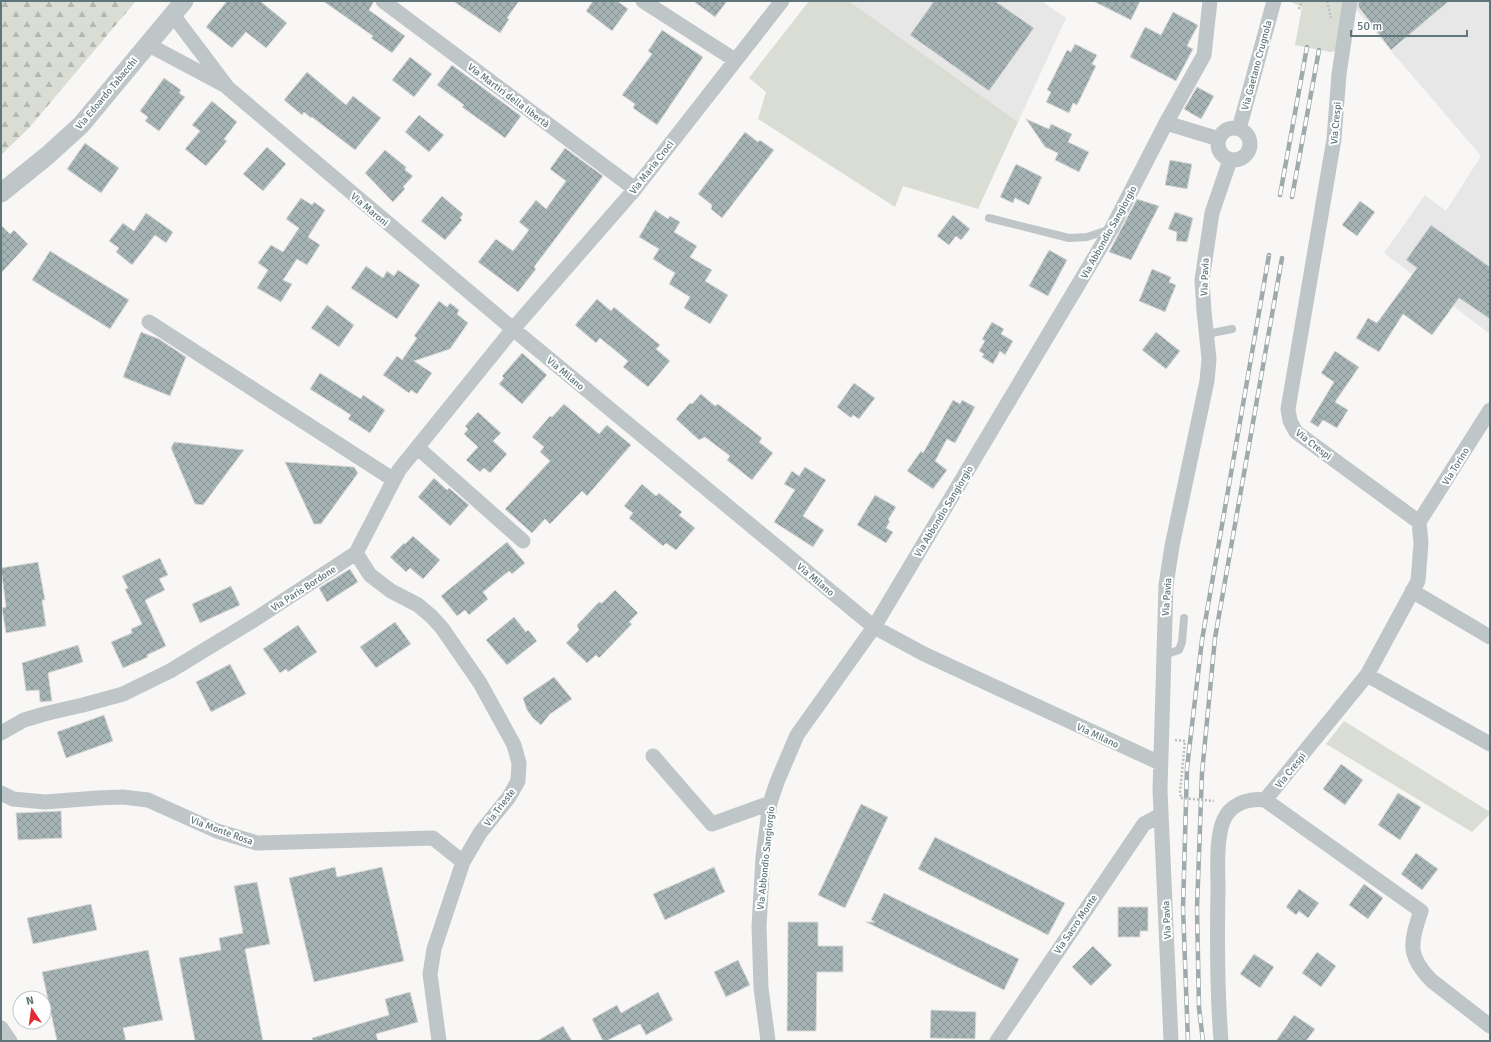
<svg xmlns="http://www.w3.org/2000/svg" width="1491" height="1042" font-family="Signika,sans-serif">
<defs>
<pattern id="forest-firs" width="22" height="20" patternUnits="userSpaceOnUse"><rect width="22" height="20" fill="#daddd4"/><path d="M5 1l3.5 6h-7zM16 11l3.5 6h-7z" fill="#b4b8b1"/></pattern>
<pattern id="building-cross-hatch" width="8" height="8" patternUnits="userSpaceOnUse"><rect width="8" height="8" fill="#a6b3b5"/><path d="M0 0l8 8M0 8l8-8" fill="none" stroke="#8a9698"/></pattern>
</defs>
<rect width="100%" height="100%" fill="#f8f7f5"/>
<!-- built -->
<path fill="#e6e7e6" d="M849,1H1041L1066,18L1018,122Z
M1352,1H1490V334L1384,253L1425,195L1446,211L1481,156L1351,4Z"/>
<!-- grass -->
<path fill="#daddd4" d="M809,1H849L1018,122L978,209L903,186L895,207L758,119L766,92L749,78Z
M1289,1H1344L1336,51L1330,52L1295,45L1302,7Z
M1344,721L1490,812V814L1472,832L1326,744Z"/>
<!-- forest -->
<path fill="url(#forest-firs)" d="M1,1H136L29,128L1,155Z"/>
<!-- building -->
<path fill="url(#building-cross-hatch)" stroke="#dad9d8" d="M227,1H260L287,23L266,48L246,32L232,48L206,27Z
M323,1H374L369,10L405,36L392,53L371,38L373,36Z
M453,1H519L507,18L509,19L500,33Z
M593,1H617L628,9L612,31L586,11Z
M693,1H727L715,17Z
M934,1H995L1034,28L989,91L910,35Z
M1093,1H1140L1131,20Z
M1359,1H1449L1391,50L1358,6Z
M1173,12L1198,25L1187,46L1193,49L1176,81L1130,57L1145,27L1161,35Z
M662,30L703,57L657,125L633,108L635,104L622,95L652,54L648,51Z
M1075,44L1097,55L1092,64L1096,66L1077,105L1073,103L1069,113L1046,102L1051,92L1047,90L1067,50L1071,52Z
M410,57L432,74L414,97L392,80Z
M452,65L521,116L505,138L462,107L464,105L437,85Z
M307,72L346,105L353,96L381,118L355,150L312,117L311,118L304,112L302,115L284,100Z
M164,78L181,90L179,93L185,97L159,131L145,121L148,117L140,111Z
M1197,87L1214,96L1201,119L1184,109Z
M212,101L237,122L224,139L227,141L206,166L185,149L200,131L192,125Z
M419,115L444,135L429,152L405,132Z
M1026,119L1049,129L1051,124L1072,134L1068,142L1089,152L1079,172L1055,160L1058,153L1045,147Z
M745,132L758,142L760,140L774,150L722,218L711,209L712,205L698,194Z
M85,143L119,168L101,193L67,169Z
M267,147L286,164L263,191L243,174Z
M565,148L603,176L534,267L536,269L518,292L478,262L496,239L513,251L529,230L519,222L536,200L546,209L566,181L550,169Z
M385,150L406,167L405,170L413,176L403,187L405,189L393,202L365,173Z
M1170,160L1192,164L1187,189L1165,185Z
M1016,164L1042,177L1029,205L1015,198L1013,203L1000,197Z
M442,196L463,214L460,218L462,220L445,240L421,221Z
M301,198L312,205L314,202L325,210L308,237L320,245L307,265L297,259L283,280L292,284L281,302L257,288L268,270L258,263L271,245L283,252L299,228L286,219Z
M1137,199L1159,206L1131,260L1109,252Z
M1360,201L1375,212L1357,236L1342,225Z
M655,210L668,219L670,216L680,222L674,232L697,246L690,257L712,270L705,281L728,295L710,324L684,308L690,297L669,284L675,273L653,259L659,249L639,237Z
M1175,212L1193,218L1187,242L1176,241L1177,232L1168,229Z
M146,213L173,232L166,243L155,235L132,265L116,252L119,248L109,241L123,223L134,231Z
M953,215L970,229L961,240L956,236L949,245L937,236Z
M1,225L10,234L14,230L28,244L1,273Z
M1431,225L1490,267V319L1459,298L1432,335L1403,314L1379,352L1356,338L1368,318L1377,323L1417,268L1406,260Z
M1049,250L1067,260L1048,296L1029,286Z
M50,251L129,300L110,329L32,280Z
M366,266L383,278L387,271L394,276L398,270L420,285L397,319L351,288Z
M1152,269L1171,277L1169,282L1176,285L1165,312L1139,301Z
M597,299L611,311L614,307L660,345L656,349L670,361L648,387L623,367L628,361L600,338L596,343L575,325Z
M439,301L447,307L450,303L459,310L457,314L468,323L450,349L414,361L432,373L417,394L411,390L409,393L383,375L397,356L402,360L417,338L414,336Z
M327,305L354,325L339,347L311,328Z
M992,322L1004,329L1001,334L1013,341L1005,355L1000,351L993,364L982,357L984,354L979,351L985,341L982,339Z
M141,332L159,339L186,357L170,396L123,377Z
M1156,332L1180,351L1166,369L1142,350Z
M1335,351L1359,367L1335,402L1348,410L1337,428L1323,420L1318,427L1310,422L1334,382L1321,373Z
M522,353L547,375L522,404L499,384L504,378L502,376Z
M320,373L361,399L363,395L385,410L370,433L348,419L351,415L310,389Z
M854,383L875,398L859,419L853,415L851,418L837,407Z
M701,394L715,406L718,404L762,438L759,442L773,453L752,480L727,460L730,456L705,437L699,440L676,419L690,403L692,404Z
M953,400L960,404L962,400L975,407L955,443L947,439L935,461L947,470L933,489L907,471L921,451L923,453Z
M564,404L599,434L607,425L631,445L587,496L582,491L550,524L545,519L532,533L505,509L550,461L540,452L544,447L532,437L550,416L552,417Z
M478,412L501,433L493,441L507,454L490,473L484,468L480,472L466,460L478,447L464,434L468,429L465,426Z
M174,442L244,450L203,505L195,504L171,448Z
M285,462L354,467L358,473L321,524H314Z
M805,467L826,480L803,516L824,530L813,547L774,522L795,490L784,484L792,471L799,476Z
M434,478L447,490L449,488L469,505L450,526L418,497Z
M642,484L656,496L659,493L682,512L679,515L695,528L676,550L666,543L663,546L629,518L633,513L624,506Z
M875,495L896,507L888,520L890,521L886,528L893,532L886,543L857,525Z
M413,536L440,560L423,579L410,568L406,572L390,557L404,543L405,544Z
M507,542L525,563L512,574L509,571L483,592L488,599L469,615L465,610L457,616L441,596Z
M160,558L168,575L159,579L165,590L145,600L166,646L147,655L148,657L123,668L111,642L132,633L131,629L142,624L125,589L128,588L122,576Z
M38,562L45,600H42L46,626L6,633L2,608L6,607L1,568Z
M350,569L358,582L327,602L319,588Z
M231,586L240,605L200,623L192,604Z
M615,590L638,613L629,622L632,624L599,658L596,655L587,663L566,643L579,630L577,625L599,602L602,603Z
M514,617L526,632L528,630L537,641L507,665L486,640Z
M395,622L411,644L376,668L360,647Z
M298,625L317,652L288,672L286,669L280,673L263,649Z
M78,645L83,662L48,673L52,701L40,702L39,690L26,691L22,663Z
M230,664L246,694L211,712L196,682Z
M554,677L572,699L550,714L541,725L533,718L527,710L523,698Z
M104,715L113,741L66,758L57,732Z
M1341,764L1363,780L1345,805L1323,789Z
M1398,793L1421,807L1400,840L1378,825Z
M861,804L888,817L845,908L818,895Z
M61,811L62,838L18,840L16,813Z
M935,837L1065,903L1048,935L918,869Z
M1416,853L1438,869L1422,890L1401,874Z
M335,867L337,877L382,867L404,961L314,982L289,878Z
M714,867L725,892L665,920L653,894Z
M257,882L270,944L245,949L263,1041H195L179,958L221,950L219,938L243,933L234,886Z
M1364,884L1383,898L1368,919L1349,905Z
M1299,889L1319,903L1308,918L1299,911L1296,915L1286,907Z
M884,893L1019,959L1004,990L866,922H875L871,920Z
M91,904L97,930L33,944L27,918Z
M1118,907H1148V931H1140V937H1118Z
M788,922H818V946H843V972H817L816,1031H787Z
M1093,946L1112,965L1091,986L1072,967Z
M148,950L163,1020L123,1028L126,1041H57L42,972Z
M1317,952L1336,966L1321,987L1302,973Z
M1254,954L1274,967L1260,988L1240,974Z
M738,960L750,985L726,997L714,972Z
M410,992L418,1022L376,1034L378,1041H313L312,1038L389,1015L385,999Z
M658,992L673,1020L646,1035L640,1024L606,1041H603L592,1019L617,1005L621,1013Z
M931,1010L976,1012L975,1039L930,1038Z
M1294,1015L1315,1029L1306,1041H1276Z
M563,1026L572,1041H537Z"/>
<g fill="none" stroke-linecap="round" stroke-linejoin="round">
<!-- path -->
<path stroke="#b9bfc0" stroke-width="2.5" stroke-dasharray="2 2" stroke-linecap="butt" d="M1327,1L1331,18
M1299,9L1302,1
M1175,740L1185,741L1180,792L1181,798"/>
<!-- service -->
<path stroke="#bfc6c8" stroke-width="8" d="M989,218L1069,238L1087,237L1111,229
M1207,334L1232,329
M1164,654L1170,653L1179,650L1182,642L1184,618"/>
<!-- minor -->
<path stroke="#bfc6c8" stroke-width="15" d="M383,1L635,189
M643,1L735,60
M1350,1L1339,74L1334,139L1288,409L1290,421L1296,432L1419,522L1421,543L1418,581L1367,675L1265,800L1421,911C1410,943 1407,956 1432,981L1490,1026
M173,15L228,88L513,329L874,627L924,654L1160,763
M147,44L224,85
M1166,123L1219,139
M1218 144a16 16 0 1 1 32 0a16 16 0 1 1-32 0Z
M1239,129L1274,1
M149,322L394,480
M418,448L523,541
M1419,522L1490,410
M356,553L370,575L391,591L418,605L431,616L442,628L480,683L514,745L519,763L518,781L509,797L480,833L463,862L434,949L430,974L439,1041
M1412,591L1490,637
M1367,675L1490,744
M1,733L24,720L48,713L83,705L123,694L170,671L254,620L356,553L399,470L513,329L635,189L782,1
M653,756L712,824L770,803
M1,793L13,799L45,802L97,798L123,797L148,800L217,831L257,843L433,838L463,862
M1,1028L10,1041
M768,1041L761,988L759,926L763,857L770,803L777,782L797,735L874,627L1112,228L1166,123L1204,55L1210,1
M997,1041L1144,824L1161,815
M1171,1041L1160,790L1166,585L1172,546L1207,381L1209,359L1204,311L1202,280L1212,213L1230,160
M1221,1041C1217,990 1217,940 1218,889C1218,868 1215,831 1227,814C1236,802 1251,798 1265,800"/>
<!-- tertiary -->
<path stroke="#bfc6c8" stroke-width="19" d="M1,193L48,155L81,125L184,1"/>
<defs>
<path id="rail" d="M1280,195L1307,47
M1292,197L1319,50
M1188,1041L1183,908L1187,768L1202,640L1269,255
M1203,1041L1199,1008L1197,908L1202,773L1215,638L1282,258"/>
</defs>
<!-- rail casing -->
<use href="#rail" stroke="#9eaaac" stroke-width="4.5"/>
<!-- rail -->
<use href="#rail" stroke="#fff" stroke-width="3" stroke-dasharray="9" stroke-linecap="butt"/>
<!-- path-bridge -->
<path stroke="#b9bfc0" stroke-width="2.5" stroke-dasharray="2 2" stroke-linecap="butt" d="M1181,798L1214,801"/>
</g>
<g text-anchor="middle" stroke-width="4" stroke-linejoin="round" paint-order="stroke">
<!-- street labels -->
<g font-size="10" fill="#5e767a" stroke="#fff">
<text transform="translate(1256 65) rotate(-75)" y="4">Via Gaetano Crugnola</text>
<text transform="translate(106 93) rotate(-50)" y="4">Via Edoardo Tabacchi</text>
<text transform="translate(509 95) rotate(37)" y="4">Via Martiri della libertà</text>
<text transform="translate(1335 123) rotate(-85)" y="4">Via Crespi</text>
<text transform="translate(651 167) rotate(-52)" y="4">Via Maria Croci</text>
<text transform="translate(370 209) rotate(40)" y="4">Via Maroni</text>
<text transform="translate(1108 232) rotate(-61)" y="4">Via Abbondio Sangiorgio</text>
<text transform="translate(1204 277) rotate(-88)" y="4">Via Pavia</text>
<text transform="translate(566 373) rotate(40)" y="4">Via Milano</text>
<text transform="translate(1314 444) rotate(38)" y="4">Via Crespi</text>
<text transform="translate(1455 466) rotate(-58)" y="4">Via Torino</text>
<text transform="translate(943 511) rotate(-59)" y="4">Via Abbondio Sangiorgio</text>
<text transform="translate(816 579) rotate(40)" y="4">Via Milano</text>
<text transform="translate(303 588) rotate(-33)" y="4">Via Paris Bordone</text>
<text transform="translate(1166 597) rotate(-86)" y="4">Via Pavia</text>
<text transform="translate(1098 735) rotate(25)" y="4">Via Milano</text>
<text transform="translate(1290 770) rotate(-51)" y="4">Via Crespi</text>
<text transform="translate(499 807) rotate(-53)" y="4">Via Trieste</text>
<text transform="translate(222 830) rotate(20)" y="4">Via Monte Rosa</text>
<text transform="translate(765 858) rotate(-84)" y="4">Via Abbondio Sangiorgio</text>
<text transform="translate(1166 920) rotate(-93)" y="4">Via Pavia</text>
<text transform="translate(1075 924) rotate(-56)" y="4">Via Sacro Monte</text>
</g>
</g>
<!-- border -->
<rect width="1491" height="1042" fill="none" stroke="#5e767a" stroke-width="4"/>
<!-- north arrow -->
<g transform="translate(32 1010) rotate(347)"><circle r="19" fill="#ffffff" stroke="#bfc8ca"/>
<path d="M0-3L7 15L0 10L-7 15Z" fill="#e12c36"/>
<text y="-6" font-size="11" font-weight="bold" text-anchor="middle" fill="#5e767a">N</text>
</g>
<!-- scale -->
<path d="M1351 30v6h116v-6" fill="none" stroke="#5e767a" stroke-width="2"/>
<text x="1357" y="30" font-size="12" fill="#5e767a" stroke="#ffffff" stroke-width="3" paint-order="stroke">50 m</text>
</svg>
